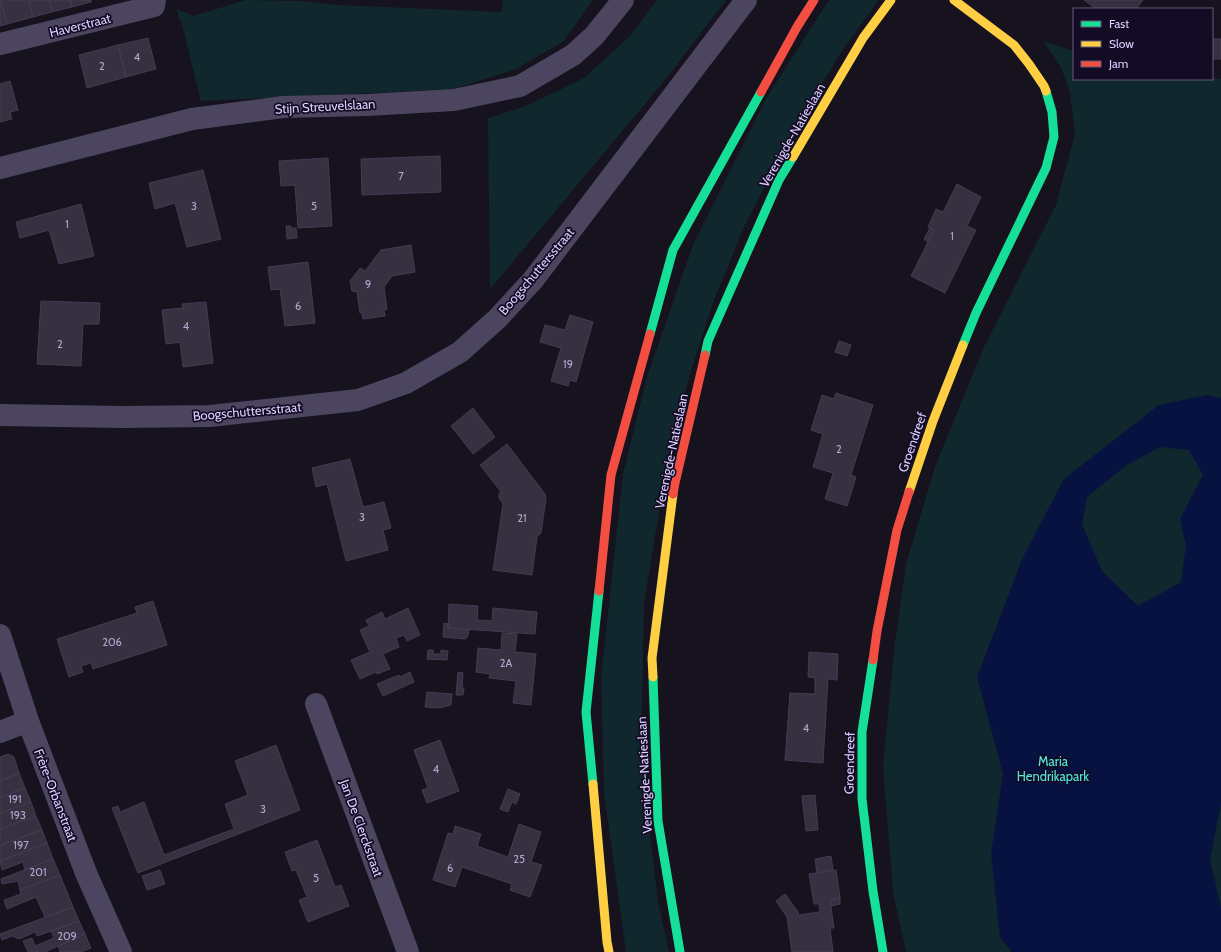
<svg xmlns="http://www.w3.org/2000/svg" width="1221" height="952" font-family="Cabin,sans-serif">
<rect width="100%" height="100%" fill="#16121e"/>
<!-- green -->
<path fill="#10282d" d="M246,0L303,1L337,5L501,12L503,0H593L563,42L514,70L453,89L201,101L181,20L179,21L177,9L193,16Z
M657,0H726L666,79L490,289L488,118L526,106L584,78L630,36Z
M829,0H879L844,48L798,122L745,225L714,300L690,374L667,464L644,603L641,755L658,902L669,952H626L604,792L601,679L623,474L647,377L693,245L767,97Z
M1043,41L1074,51V79H1212V77L1221,79V952H906L893,892L883,766L895,643L906,564L936,464L984,347L1056,205L1075,134L1070,92L1060,65Z"/>
<!-- water -->
<path fill="#071241" fill-rule="evenodd" d="M1207,395L1221,398V804L1210,859L1221,908V952H1012L1000,937L991,853L1003,774L977,677L1023,557L1064,479L1159,405ZM1160,447L1189,450L1203,475L1180,519L1186,545L1181,582L1138,606L1102,571L1082,524L1087,497L1127,465Z"/>
<!-- building -->
<path fill="#363041" stroke="#443b53" d="M0,0L7,24L0,26Z
M1,0H29L33,17L7,24Z
M29,0H49L52,12L33,17Z
M49,0H70L72,7L52,12Z
M70,0H91V2L72,7Z
M1084,0H1143L1136,9H1096Z
M148,38L156,69L126,77L118,45Z
M1212,39H1221V59H1212Z
M118,45L126,77L87,88L79,55Z
M10,81L18,110L10,112L12,119L0,122V84Z
M440,156L441,192L362,195L361,159Z
M328,158L332,226L298,228L295,185L281,186L279,161Z
M203,170L221,239L187,247L175,203L155,209L149,183Z
M957,184L981,197L967,226L976,230L945,293L911,276L934,230L928,227L936,209L943,212Z
M81,204L94,256L59,264L49,230L20,238L16,222Z
M286,226H291L290,228H296L297,238L287,239Z
M930,228L934,230L928,242L924,239Z
M411,245L415,272L392,276L384,287L387,309L384,310L385,316L363,319L362,313H360L357,292L352,291L350,281L360,268L365,271L381,250Z
M308,262L315,323L285,326L280,289L271,290L268,267Z
M41,301L100,303L99,324H83L81,366L37,364Z
M206,302L213,363L183,367L180,342L166,344L162,310L183,308L182,304Z
M570,315L593,322L576,382L570,380L568,386L551,381L561,348L540,342L545,325L565,330Z
M839,341L851,345L847,356L835,352Z
M836,393L873,405L851,475L856,477L847,506L825,499L833,473L813,467L823,434L811,430L822,395L834,399Z
M473,408L495,437L473,454L451,426Z
M507,444L545,494L546,498L541,533L537,537L532,575L493,570L503,504L499,498V493H502L480,465Z
M350,459L363,507L384,502L391,528L383,530L388,550L346,561L327,484L316,487L312,468Z
M153,601L167,645L93,669L91,663L81,666L83,672L69,677L57,639L137,613L135,607Z
M449,604L478,606L477,620L492,621L493,608L537,612L535,634L448,628Z
M408,608L420,635L407,641L404,635L396,638L399,647L383,654L390,669L377,674L376,672L360,679L351,660L370,652L360,630L369,626L366,620L382,612L385,619Z
M444,623L448,624V628L469,630L468,636L465,639L443,637Z
M502,633L517,634L515,652L536,654L531,705L513,703L516,681L489,678L490,674L476,672L478,648L501,650Z
M428,650H433V654H441V650L448,651L447,660L427,659Z
M809,652L838,654L837,680L828,679L823,763L785,760L790,693L815,694V678L808,677Z
M410,672L414,682L383,696L377,684L399,675L400,677Z
M458,672L463,673L462,688H464L463,695H456Z
M427,692L452,694L451,705L439,708L425,707Z
M440,740L459,791L427,803L422,790L428,788L414,750Z
M276,745L300,810L138,873L112,808L118,806L120,812L144,802L164,855L234,829L225,804L248,795L235,761Z
M8,754L14,757L19,773L0,781V757Z
M19,773L25,788L0,797V781Z
M25,788L31,802L0,813V797Z
M508,789L520,794L516,804L512,802L508,812L500,809Z
M815,795L818,830L806,831L802,796Z
M31,802L36,816L0,829V813Z
M36,816L42,830L1,845L0,829Z
M519,824L541,832L531,862L542,865L530,897L510,890L512,884L462,867L455,887L433,880L448,833L453,834L455,826L481,834L477,846L508,857Z
M42,830L47,843L0,861V845Z
M317,840L335,887L341,885L349,906L308,922L299,900L307,897L296,870L292,871L285,852Z
M47,843L53,859L25,870L23,862L2,870L0,861Z
M831,856L833,870L817,873L815,859Z
M53,859L60,875L20,890L18,881L2,884L1,879Z
M160,870L165,884L147,890L142,876Z
M836,870L840,898L830,900L834,928H830L833,952H792L787,917L776,901L785,894L798,912L799,915L820,912L819,904H814L809,874Z
M60,875L73,907L45,917L36,897L7,909L4,900L21,894L20,890Z
M840,898V904L831,906L830,900Z
M73,907L79,921L37,936L35,932L19,939L12,936L2,940L0,934Z
M79,921L85,934L45,952H38L35,946L54,938L51,931Z
M85,934L91,948L81,952H60L58,946Z
M32,938L35,946L38,952H28L23,941Z"/>
<g fill="none" stroke-linecap="round" stroke-linejoin="round">
<!-- street -->
<path stroke="#4b4560" stroke-width="22" d="M0,44L154,6L155,0
M0,168L192,119L283,107L367,105L454,100L520,86L573,55L594,36L623,0
M0,415L122,417L210,416L358,400L406,383L460,352L497,319L533,280L746,0
M0,635L28,721L86,873L121,952
M316,704L408,952
M0,732L28,721"/>
<!-- fast -->
<path stroke="#16e098" stroke-width="9" d="M650,334L673,250L761,92
M963,345L976,313L1046,168L1054,137L1052,112L1046,91
M705,355L708,341L779,180L793,157
M873,660L862,732V799L873,891L883,952
M653,677L658,821L680,952
M593,784L586,712L599,591"/>
<!-- slow -->
<path stroke="#ffcf43" stroke-width="9" d="M954,0L1014,45L1029,64L1044,86L1046,91
M793,157L863,38L891,0
M909,492L933,421L963,345
M653,677L652,658L673,494
M593,784L607,942L609,952"/>
<!-- jam -->
<path stroke="#f24e42" stroke-width="9" d="M761,92L797,27L814,0
M673,494L675,483L705,355
M599,591L611,475L650,334
M873,660L877,631L897,530L909,492"/>
</g>
<g text-anchor="middle" stroke-width="3.5" stroke-linejoin="round" paint-order="stroke">
<!-- number labels -->
<g font-size="11" fill="#b2a7d0">
<text x="137" y="61">4</text>
<text x="102" y="70">2</text>
<text x="401" y="180">7</text>
<text x="194" y="210">3</text>
<text x="314" y="210">5</text>
<text x="67" y="228">1</text>
<text x="952" y="240">1</text>
<text x="368" y="288">9</text>
<text x="298" y="310">6</text>
<text x="186" y="330">4</text>
<text x="60" y="348">2</text>
<text x="568" y="368">19</text>
<text x="839" y="453">2</text>
<text x="362" y="521">3</text>
<text x="522" y="522">21</text>
<text x="112" y="646">206</text>
<text x="506" y="667">2A</text>
<text x="806" y="732">4</text>
<text x="436" y="773">4</text>
<text x="15" y="803">191</text>
<text x="263" y="813">3</text>
<text x="18" y="819">193</text>
<text x="21" y="849">197</text>
<text x="519" y="863">25</text>
<text x="450" y="872">6</text>
<text x="38" y="876">201</text>
<text x="316" y="882">5</text>
<text x="67" y="940">209</text>
</g>
<!-- street labels -->
<g font-size="13" fill="#dccfff" stroke="#140c24">
<text transform="translate(80 25) rotate(-14)" y="5">Haverstraat</text>
<text transform="translate(325 106) rotate(-3)" y="5">Stijn Streuvelslaan</text>
<text transform="translate(792 135) rotate(-60)" y="5">Verenigde-Natieslaan</text>
<text transform="translate(536 271) rotate(-50)" y="5">Boogschuttersstraat</text>
<text transform="translate(247 411) rotate(-5)" y="5">Boogschuttersstraat</text>
<text transform="translate(912 442) rotate(-71)" y="5">Groendreef</text>
<text transform="translate(671 451) rotate(-78)" y="5">Verenigde-Natieslaan</text>
<text transform="translate(849 763) rotate(-89)" y="5">Groendreef</text>
<text transform="translate(644 775) rotate(-93)" y="5">Verenigde-Natieslaan</text>
<text transform="translate(56 795) rotate(69)" y="5">Frère-Orbanstraat</text>
<text transform="translate(362 828) rotate(70)" y="5">Jan De Clerckstraat</text>
</g>
<!-- park labels -->
<g font-size="13" fill="#51e9dc" stroke="#140c24">
<text x="1053" y="766">Maria<tspan x="1053" dy="15">Hendrikapark</tspan></text>
</g>
</g>
<!-- legend -->
<rect x="1073" y="8" width="140" height="72" fill="#140c24" stroke="#645a7c"/>
<rect x="1081" y="21" width="20" height="6" fill="#16e098" stroke="#645a7c"/>
<text x="1109" y="28" font-size="12" fill="#dccfff">Fast</text>
<rect x="1081" y="41" width="20" height="6" fill="#ffcf43" stroke="#645a7c"/>
<text x="1109" y="48" font-size="12" fill="#dccfff">Slow</text>
<rect x="1081" y="61" width="20" height="6" fill="#f24e42" stroke="#645a7c"/>
<text x="1109" y="68" font-size="12" fill="#dccfff">Jam</text>
</svg>
